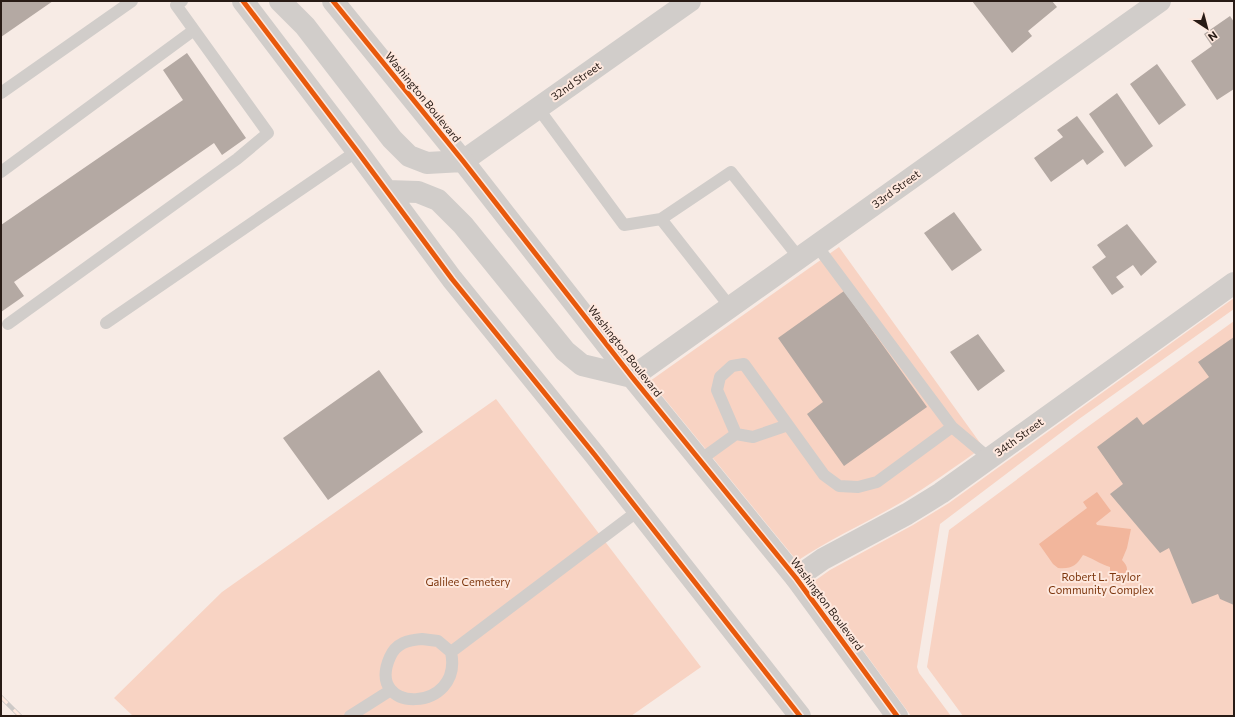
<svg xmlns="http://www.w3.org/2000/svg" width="1235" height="717" font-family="Commissioner,sans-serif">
<rect width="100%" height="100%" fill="#f7ebe5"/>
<!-- green -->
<path fill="#f8d3c3" d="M839,247L983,447C956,466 929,486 900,503C866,523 830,539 797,561L650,381Z
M1234,298V309L1079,419L940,524L917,667L919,673L951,716H911L813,582L830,570L913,525L949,503Z
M1234,321V716H963L927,667L949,530L1086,428Z
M496,399L701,667L631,716H133L114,698L222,592Z"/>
<!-- water -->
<path fill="#f2b69c" d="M1097,492L1111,511L1096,523L1097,525L1131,529L1127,548L1122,560C1129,567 1129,573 1120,578L1112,575L1110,571V567C1100,564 1092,558 1083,555C1076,566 1072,569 1058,568L1053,564L1039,544L1087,508L1083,502Z"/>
<!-- building -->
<path fill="#b4a9a3" d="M1,1H53L1,37Z
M972,1H1052L1057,7L1028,31L1032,36L1012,53Z
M1230,16L1234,22V89L1217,100L1191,61L1212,46L1204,34Z
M187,53L246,138L222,155L214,143L14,282L24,296L1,312V225L183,100L163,70Z
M1157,64L1186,105L1159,125L1130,84Z
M1117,93L1153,146L1125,167L1089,114Z
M1077,116L1104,152L1087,165L1083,159L1051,182L1034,158L1063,137L1057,130Z
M954,212L982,250L952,271L924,233Z
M1127,224L1157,262L1141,276L1133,265L1116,277L1124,287L1112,295L1092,267L1106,257L1097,245Z
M844,291L927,407L844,466L807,414L823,402L778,338Z
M978,334L1005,371L978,391L950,352Z
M1234,337V605L1220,599L1218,594L1192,604L1169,548L1160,553L1110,494L1123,484L1097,447L1137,417L1143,425L1209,377L1198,362Z
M379,370L423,432L328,500L283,438Z"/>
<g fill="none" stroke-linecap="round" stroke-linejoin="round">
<!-- lane -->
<path stroke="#d1cdca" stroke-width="12" d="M1,93L132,1
M538,108L624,225L661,219
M1,172L194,30
M817,246L952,427L989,458
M731,308L661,219L731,172L800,259
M106,323L357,151
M8,324L237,159L268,133L176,5L182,1
M788,425L753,437L736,434L717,390L720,377L732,366L744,364L824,475L839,486L858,487L877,482L952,427
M700,460L736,434
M422,639L438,641L451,652C464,713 364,715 390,657C396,643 408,640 422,639Z
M451,652L638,511
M350,716L391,690"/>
<!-- street -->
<path stroke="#d1cdca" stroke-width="22" d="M463,161L690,1
M632,377L1160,1
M796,578L823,559L907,514L941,493L1234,283"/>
<!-- primary -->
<path stroke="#d1cdca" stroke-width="22" d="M243,1L357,151L452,279L594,454L800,716
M280,1L305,26L392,139L409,156L427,163L463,161
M333,1L463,161L632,377L796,578L897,716
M387,191L418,192L438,200L463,225L565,351L582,365L632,377"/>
<defs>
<path id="rail" d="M1,697L20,716"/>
</defs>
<!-- rail casing -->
<use href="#rail" stroke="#cdc9c7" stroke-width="4.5"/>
<!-- rail -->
<use href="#rail" stroke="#fee8de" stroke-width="3" stroke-dasharray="9" stroke-linecap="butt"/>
<defs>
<path id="cycleway" d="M243,1L357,151L452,279L594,454L800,716
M333,1L463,161L632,377L796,578L897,716"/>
</defs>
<!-- cycleway casing -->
<use href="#cycleway" stroke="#fee8de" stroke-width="8"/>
<!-- cycleway -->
<use href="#cycleway" stroke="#e8590c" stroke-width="5"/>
</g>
<g text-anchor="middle" stroke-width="4" stroke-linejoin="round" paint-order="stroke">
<!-- street labels -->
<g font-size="11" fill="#281b15" stroke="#fee8de">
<text transform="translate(576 81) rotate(-35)" y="4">32nd Street</text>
<text transform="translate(423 97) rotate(51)" y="4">Washington Boulevard</text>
<text transform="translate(896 189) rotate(-36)" y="4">33rd Street</text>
<text transform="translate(625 351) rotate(52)" y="4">Washington Boulevard</text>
<text transform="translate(1019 437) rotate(-36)" y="4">34th Street</text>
<text transform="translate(827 604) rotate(53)" y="4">Washington Boulevard</text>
</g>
<!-- park labels -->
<g font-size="11" fill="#7c350c" stroke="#fee8de">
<text x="1101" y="581">Robert L. Taylor<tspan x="1101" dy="13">Community Complex</tspan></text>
<text x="468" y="586">Galilee Cemetery</text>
</g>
</g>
<!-- border -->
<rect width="1235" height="717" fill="none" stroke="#281b15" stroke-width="4"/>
<!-- north arrow -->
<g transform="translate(1207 28) rotate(144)" stroke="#fee8de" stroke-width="3" paint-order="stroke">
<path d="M0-3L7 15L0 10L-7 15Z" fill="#281b15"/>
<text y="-6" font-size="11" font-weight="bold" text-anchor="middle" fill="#281b15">N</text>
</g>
</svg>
